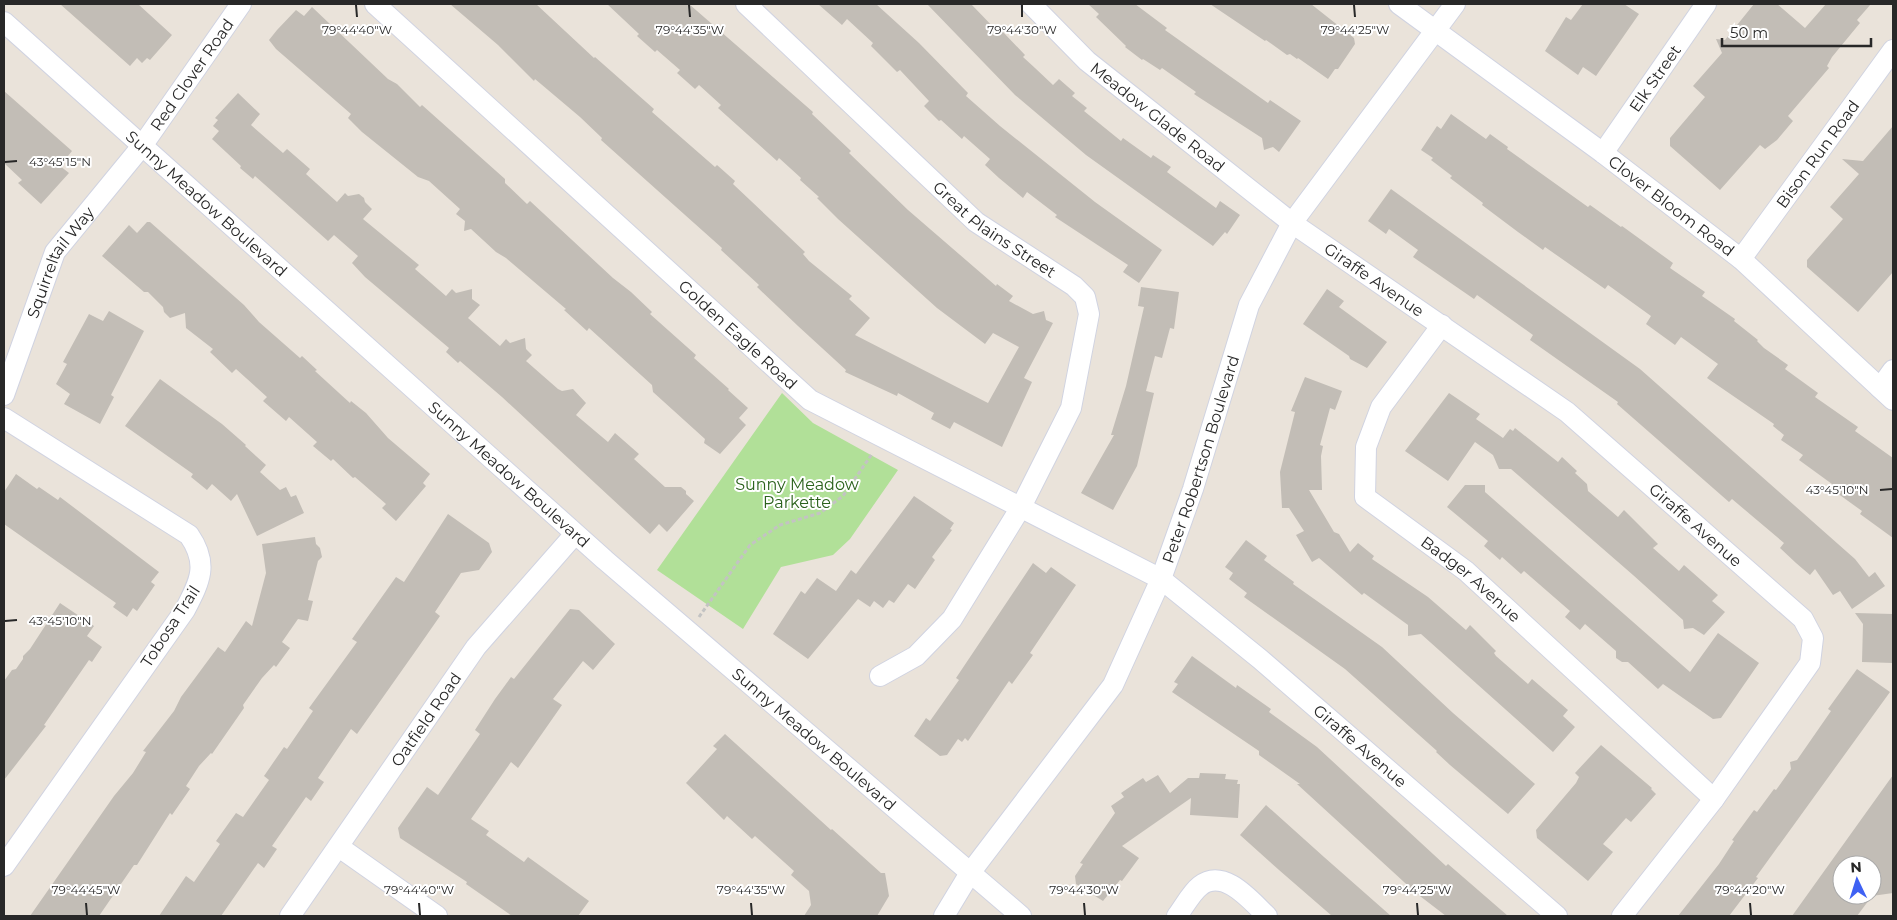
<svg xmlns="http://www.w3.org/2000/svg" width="1897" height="920" font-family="Montserrat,sans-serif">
<rect width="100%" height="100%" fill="#eae3da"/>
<!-- green -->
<path fill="#b1e098" d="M782,393L813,423L898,470L850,539L833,555L781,567L743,629L657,570Z"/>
<!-- building -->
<path fill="#c2bdb6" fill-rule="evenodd" d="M60,4H138L172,35L150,60L147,58L142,63L137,58L130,66Z
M450,4H536L594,58L595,57L654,109L652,112L715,167L717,165L735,181L733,184L805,252L803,254L809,261L852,296L849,299L870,318L855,335L988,403L1019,347L993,333L985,344L937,308L838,219L817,198L819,197L800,180L801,178L779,158L777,161L718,108L721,105L699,85L695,89L677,73L680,70L657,50L655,52L637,36L639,34L607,4H689L813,112L812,114L851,151L849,153L908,210L996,286L997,284L1013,296L1009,301L1033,314L1044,311L1046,320L1053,323L1024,378L1032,382L1002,447L954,422L950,429L931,419L934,413L898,393L897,396L845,372L846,370L798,326L757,287L759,285L721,250L722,248L601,140L602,138L580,117L535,79L534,81L498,45Z
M818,4H876L919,43L968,93L966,96L1000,126L1095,202L1162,250L1139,283L1123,272L1128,265L1055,217L1057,215L1027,192L1023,198L999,178L985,165L990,159L964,136L962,139L941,120L939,121L924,106L929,101L900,70L897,72L871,46L873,43L847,19L842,25Z
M927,4H971L1000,34L1002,31L1025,55L1023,57L1035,68L1053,85L1059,79L1075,93L1072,96L1087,108L1084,111L1121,141L1123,138L1151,158L1153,155L1171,167L1167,172L1216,208L1220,201L1240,215L1227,234L1225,232L1213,246L1086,155L1015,95Z
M1088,4H1135L1167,28L1165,30L1224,72L1268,103L1270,100L1301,121L1279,152L1273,147L1264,150L1262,138L1200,98L1194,94L1196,92L1162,68L1160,70L1143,59L1142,60L1125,47L1126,46L1096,17L1099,14Z
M1210,4H1311L1354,38L1355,44L1338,69H1335L1328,79L1298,58L1297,59L1290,54L1287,55L1266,40L1265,41Z
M1583,4H1624L1639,14L1596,76L1583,67L1578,75L1545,51L1566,17L1571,20Z
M1754,4H1777L1805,28L1826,4H1871L1857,20L1860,23L1832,57L1827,66L1829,68L1788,116L1793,121L1777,140L1765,149L1760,145L1720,190L1670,146V138L1705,97L1693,86L1722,53L1716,39L1725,40Z
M312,7L388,79L397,84L420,107L422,105L505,179V183L527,204L530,201L613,278L631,292L652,312L650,314L696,355L694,358L729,389L728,390L748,408L739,418L746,425L720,454L704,443L705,439L653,392L652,385L589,328L587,331L564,310L566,309L506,258L496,252L471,229L464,231L465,221L456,214L460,209L429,181L418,177L362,132L348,118L351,114L276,49L269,40L277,30L296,10L304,16Z
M4,91L72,151L60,166L69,173L41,204L18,183L22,180L4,163Z
M238,93L260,114L251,125L283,153L287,149L310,169L306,174L337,202L345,193L348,196L359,194L364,198L365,202L372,209L363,219L419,265L415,269L446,296L452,289L456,293L472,289V299L480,305L468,318L500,346L506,339L510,343L525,338L526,349L532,355L526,361L558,389L562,391L573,389L586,403L576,415L608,442L615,433L639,454L634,459L665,487H681L686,491V494L694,501L667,532L659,524L650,534L502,397L460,361L458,363L446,352L449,348L365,277L352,263L358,256L334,235L328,241L255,176L253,179L240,168L241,166L212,139L219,131L213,126L218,120L215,118Z
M1451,114L1486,139L1490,134L1508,147L1507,149L1588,207L1590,205L1621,227L1622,226L1673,263L1670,268L1705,292L1702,296L1735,319L1734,321L1758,340L1757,341L1764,348L1788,365L1785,369L1818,393L1815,397L1858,427L1855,431L1893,458V538L1860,514L1862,511L1830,488L1832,484L1799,460L1803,455L1781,440L1784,435L1773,426L1774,424L1707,378L1718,364L1681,337L1675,345L1646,324L1651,316L1608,285L1605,289L1545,247L1543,250L1518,232L1482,205L1483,203L1450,178L1452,176L1431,160L1433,158L1421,150L1437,126L1441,129Z
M1893,126V272L1858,312L1807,267V260L1843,219L1830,207L1859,174L1842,159L1863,161Z
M1391,189L1640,369L1855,559L1869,577L1875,572L1885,586L1852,609L1840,591L1833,595L1815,569L1810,575L1796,563L1780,548L1784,543L1732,499L1729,502L1617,404L1618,402L1530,340L1533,335L1477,295L1474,299L1413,257L1418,250L1389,229L1386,234L1368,221Z
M147,222H150L244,305L259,322L300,358L302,356L317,370L315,371L350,403L351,401L366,413L388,438L429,473L430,474L423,483L426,486L396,521L382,508L386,504L355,477L353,478L333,459L331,461L313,446L317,442L289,417L286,421L263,401L267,397L236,369L232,373L210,352L213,349L186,328L185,313L170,318L164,312L163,307L148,292H144L102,256L129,225L137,233Z
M1141,287L1179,292L1174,329L1170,328L1162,358L1155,356L1146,391L1154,393L1137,466L1113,510L1081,493L1114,435H1111L1126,386L1144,307L1138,306Z
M1327,289L1344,301L1339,307L1387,342L1367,368L1350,359L1349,356L1303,324Z
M109,311L144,331L111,395L114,397L100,424L64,404L70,394L56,384L67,364L63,362L89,314L103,321Z
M1305,377L1342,391L1335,410L1330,408L1320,445L1323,446L1321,456L1322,490H1309L1334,532L1339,534L1350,552L1358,543L1374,556L1372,559L1428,597L1466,630L1470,625L1496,651L1494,653L1496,656L1528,684L1532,679L1568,710L1563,716L1575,727L1553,752L1421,634L1408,636V625L1364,593L1362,595L1319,558L1312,562L1296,535L1304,531L1289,508H1282L1280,472L1295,412L1291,411Z
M160,379L222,424L246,445L245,446L266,465L260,472L280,490L286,487L291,497L296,495L304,513L257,536L237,494L231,501L212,484L207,490L191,477L193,474L125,426Z
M1449,393L1480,414L1476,419L1503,438L1510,429L1513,431L1515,428L1558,462L1562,457L1577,471L1575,473L1587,484L1588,491L1618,517L1624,510L1658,544L1653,548L1679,571L1684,565L1718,595L1712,601L1725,612L1704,635L1693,628L1684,629L1683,620L1633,575L1511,469H1499L1493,455L1475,442L1448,481L1405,451Z
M16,474L37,489L39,487L58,500L60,497L159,572L151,582L155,585L137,611L133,608L127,617L113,607L116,603L4,524V492Z
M1465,485H1485V492L1690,672L1718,633L1759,663L1721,718L1713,719L1663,684L1658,689L1628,662H1622L1616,658V651L1585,624L1580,630L1565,617L1570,611L1524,571L1521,574L1502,557L1500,560L1484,546L1488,541L1447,507Z
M914,496L954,523L950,529L952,530L932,557L935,560L915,589L908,584L894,603L889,600L883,608L874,601L870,607L858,599L808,659L773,634L801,591L805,594L817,578L836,591L851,570L856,574Z
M448,514L489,543L492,552L479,570L461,573L435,612L440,616L417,649L357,734L351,729L318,778L324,782L311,801L306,797L272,846L277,849L264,868L258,863L221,916H159L186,876L194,882L220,844L216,841L236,813L243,817L269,780L264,776L284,747L287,749L313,711L309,708L357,642L352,639L396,577L404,582Z
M315,537L316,544L320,548L322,557L318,561L308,600L313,601L308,621L298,619L282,642L290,648L276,667L274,665L262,678L243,705L244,708L212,754L211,753L199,766L186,786L190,789L172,815L170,813L137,865H134L99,916H30L114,796L133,773L146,752L143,751L174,711L181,697L218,647L225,652L246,621L252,626L266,573L262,544Z
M1246,540L1267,556L1264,560L1294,582L1293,584L1382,647L1453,713L1535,784L1508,814L1450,765L1436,752L1437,751L1345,669L1244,597L1247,593L1229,579L1233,573L1225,567Z
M1033,563L1046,573L1051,567L1076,585L1030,653L1033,655L1012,684L1009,681L968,741L965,738L962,742L958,739L947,755L940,756L914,736L926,718L930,721L959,680L956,678Z
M60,603L94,626L87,636L102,647L92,662L89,660L44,725L46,726L4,780V681L12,670L16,669L23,659V656L30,649Z
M570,609L579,610L615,644L593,670L583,661L553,699L562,705L518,768L511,762L471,819L489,831L486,835L524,862L528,857L589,901L578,916H512L466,884L467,882L400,838L398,828L427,787L438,795L480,734L475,730L495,699L511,677L514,679Z
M1855,613L1893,614V663L1862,662L1863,624Z
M1192,656L1236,688L1237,685L1271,709L1269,712L1317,747L1446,866L1448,864L1508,916H1446L1416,893L1297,784H1300L1259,755V751L1172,692L1178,684L1174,682Z
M1857,669L1890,692L1756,877L1758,878L1729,916H1678L1719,864L1734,841L1732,840L1754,810L1757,812L1774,789L1776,790L1791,769L1790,762L1797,760L1831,711L1828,709Z
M725,734L831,830L832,829L881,873H885L889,896L877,916H804L811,905L809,891L791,875L794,871L755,836L752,839L727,816L724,820L686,783L717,749L713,746Z
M1601,745L1652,788L1651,789L1656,794L1631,822L1626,818L1603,844L1613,852L1588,881L1537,838L1536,830L1576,783L1579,777L1575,773Z
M1200,773L1226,774L1225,779L1238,780L1237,784H1240L1238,818L1190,815L1191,798L1122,846L1139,858L1122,881L1120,880L1103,901L1076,884L1075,876L1083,864L1080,863L1115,813L1111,806L1124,797L1121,793L1143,778L1146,782L1158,775L1170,793L1188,778H1199Z
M1893,775V893L1872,896L1857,916H1792ZM1842,865H1872V895H1842Z
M1266,805L1324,857L1391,916H1332L1279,870L1240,835Z"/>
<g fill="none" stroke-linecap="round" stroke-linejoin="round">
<defs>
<g id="minor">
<path id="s1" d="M375,4L810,400L1161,579L1260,659L1557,916"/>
<path id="s2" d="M746,4L976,222L1074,286L1085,297L1089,314L1071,408L1021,507L952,619L916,656L880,676"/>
<path id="s3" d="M1031,4L1087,61L1292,223L1567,412L1803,619L1813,638L1810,663L1714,799L1622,916"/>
<path id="s4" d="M1399,4L1603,153L1741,259L1893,400"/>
<path id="s5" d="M4,22L605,560L1021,916"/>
<path id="s6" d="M1603,153L1706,4"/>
<path id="s7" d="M1741,259L1893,50"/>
<path id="s8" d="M1442,325L1381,407L1366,447L1365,497L1466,571L1714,799"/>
<path d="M1880,388L1893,370"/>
<path id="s9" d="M4,395L55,252L142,146L241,4"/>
<path d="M4,418L189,535C209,564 200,581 185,610L4,866"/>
<path d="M339,847L437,916"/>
<path id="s10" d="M290,916L476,647L575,534"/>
<path id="s11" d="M944,916L970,873L1113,685L1161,579L1193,489L1249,305L1292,223L1455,4"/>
<path d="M1177,916C1184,907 1191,893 1200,886C1224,867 1251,901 1267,916"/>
</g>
</defs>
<!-- minor casing -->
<use href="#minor" stroke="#d0d3e1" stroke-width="22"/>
<!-- path -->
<path stroke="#c3c3c3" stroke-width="3" stroke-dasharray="4 2.5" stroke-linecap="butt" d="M699,617L750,545L780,525L820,513L843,496L872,454"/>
<!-- minor -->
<use href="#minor" stroke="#fff" stroke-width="20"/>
</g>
<!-- ticks -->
<path fill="none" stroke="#282828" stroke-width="2" d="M356,5L357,17M689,5L690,17M1022,5V17M1354,5L1355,17M5,162L17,161M1880,490L1892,489M5,621L17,620M86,903L87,915M419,903L420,915M751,903L752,915M1084,903L1085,915M1417,903L1418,915M1750,903L1751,915"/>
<g text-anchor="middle" stroke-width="4" stroke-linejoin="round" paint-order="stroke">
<!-- street labels -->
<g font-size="16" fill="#282828" stroke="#fff">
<text dy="6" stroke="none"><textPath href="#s9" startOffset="376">Red Clover Road</textPath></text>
<text dy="6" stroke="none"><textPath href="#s6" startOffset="91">Elk Street</textPath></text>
<text dy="6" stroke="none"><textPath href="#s3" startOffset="170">Meadow Glade Road</textPath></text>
<text dy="6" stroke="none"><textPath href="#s7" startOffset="130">Bison Run Road</textPath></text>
<text dy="6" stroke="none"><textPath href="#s5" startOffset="272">Sunny Meadow Boulevard</textPath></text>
<text dy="6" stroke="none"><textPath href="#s4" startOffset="339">Clover Bloom Road</textPath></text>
<text dy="6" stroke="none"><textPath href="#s2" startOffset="336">Great Plains Street</textPath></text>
<text dy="6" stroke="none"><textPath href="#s9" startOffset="145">Squirreltail Way</textPath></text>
<text dy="6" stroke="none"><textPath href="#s3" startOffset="441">Giraffe Avenue</textPath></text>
<text dy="6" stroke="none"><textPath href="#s1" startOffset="491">Golden Eagle Road</textPath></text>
<text dy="6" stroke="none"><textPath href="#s11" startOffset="529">Peter Robertson Boulevard</textPath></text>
<text dy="6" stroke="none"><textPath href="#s5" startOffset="678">Sunny Meadow Boulevard</textPath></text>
<text dy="6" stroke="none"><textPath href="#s3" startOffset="846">Giraffe Avenue</textPath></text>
<text dy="6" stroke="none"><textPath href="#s8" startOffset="329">Badger Avenue</textPath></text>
<text transform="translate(170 626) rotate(-57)" y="6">Tobosa Trail</text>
<text dy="6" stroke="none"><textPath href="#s10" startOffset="239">Oatfield Road</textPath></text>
<text dy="6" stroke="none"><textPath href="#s5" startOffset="1082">Sunny Meadow Boulevard</textPath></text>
<text dy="6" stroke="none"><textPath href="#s1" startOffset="1242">Giraffe Avenue</textPath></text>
</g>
<!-- park labels -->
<g font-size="16" fill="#2b621c" stroke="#fff">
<text x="797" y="490">Sunny Meadow<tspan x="797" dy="18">Parkette</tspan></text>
</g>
</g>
<g font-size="12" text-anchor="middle" fill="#282828" stroke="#fff" stroke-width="4" stroke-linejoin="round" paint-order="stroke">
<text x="357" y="34">79°44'40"W</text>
<text x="690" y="34">79°44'35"W</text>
<text x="1022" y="34">79°44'30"W</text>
<text x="1355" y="34">79°44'25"W</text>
<text x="60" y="166">43°45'15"N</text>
<text x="1837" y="494">43°45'10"N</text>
<text x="60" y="625">43°45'10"N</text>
<text x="86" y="894">79°44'45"W</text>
<text x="419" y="894">79°44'40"W</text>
<text x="751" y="894">79°44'35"W</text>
<text x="1084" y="894">79°44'30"W</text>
<text x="1417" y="894">79°44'25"W</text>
<text x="1750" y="894">79°44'20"W</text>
</g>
<!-- border -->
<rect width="1897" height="920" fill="none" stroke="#282828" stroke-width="10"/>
<!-- north arrow -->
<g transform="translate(1857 880) rotate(356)"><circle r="24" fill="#ffffff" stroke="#a9a9a9"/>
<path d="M0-4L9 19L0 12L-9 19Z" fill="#3f61f3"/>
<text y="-8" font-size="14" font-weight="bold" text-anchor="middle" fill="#282828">N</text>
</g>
<!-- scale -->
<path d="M1722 38v8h149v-8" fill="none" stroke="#282828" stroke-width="2.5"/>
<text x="1730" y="38" font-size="15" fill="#282828" stroke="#ffffff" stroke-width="4" paint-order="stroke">50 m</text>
</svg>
